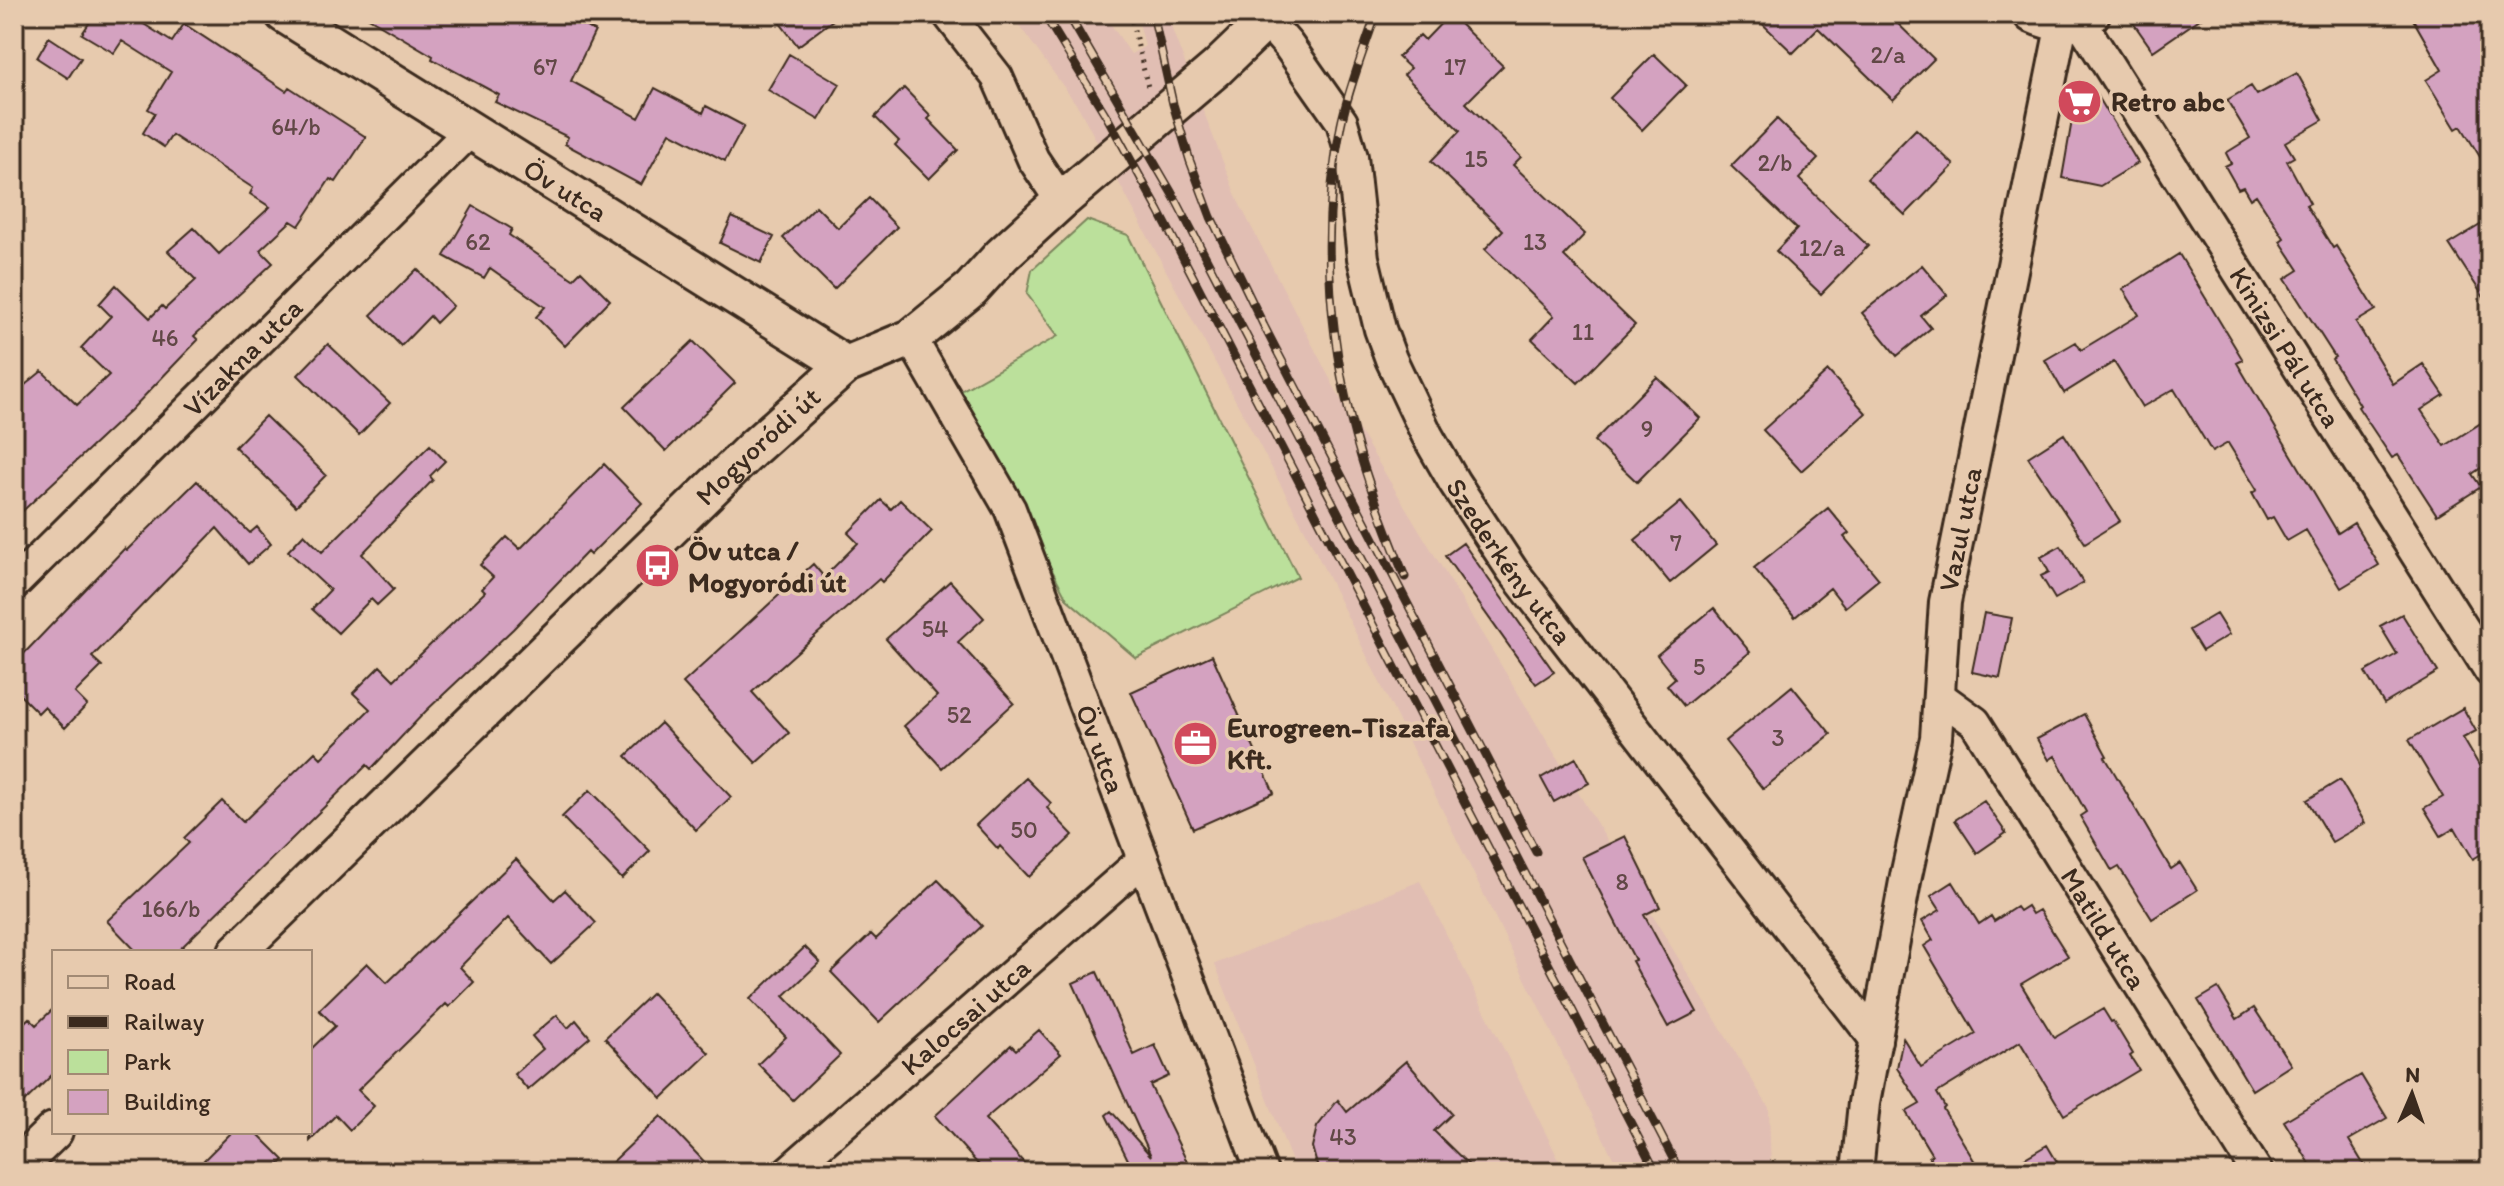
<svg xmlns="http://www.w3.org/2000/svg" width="2504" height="1186" font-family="Itim,sans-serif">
<rect width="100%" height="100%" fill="#e7caae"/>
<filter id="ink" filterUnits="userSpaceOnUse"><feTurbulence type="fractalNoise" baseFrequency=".0125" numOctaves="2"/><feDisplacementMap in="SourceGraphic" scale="16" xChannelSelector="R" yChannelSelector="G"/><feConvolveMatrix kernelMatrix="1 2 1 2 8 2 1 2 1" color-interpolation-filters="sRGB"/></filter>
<g filter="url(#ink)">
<!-- built -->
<path fill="#e1beb3" d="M1011,14H1104L1131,54L1145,46L1137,14H1169L1173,32L1238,201L1343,404L1769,1108L1771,1172H1620L1305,530L1079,108Z
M1420,881L1565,1172H1296L1215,964Z"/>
<!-- green -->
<path fill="#bbe09b" stroke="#7b855c" stroke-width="2" d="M1087,220L1128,235L1298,577L1136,658L1067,599L959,392L1058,336L1027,294L1032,270Z"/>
<!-- building -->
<path fill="#d4a2c0" stroke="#3b2a1e" stroke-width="2" d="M95,14H128L172,42L184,24L286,91L289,87L366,137L336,182L330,179L299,226L291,221L260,250L273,263L194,336L198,340L130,411L14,519V394L42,371L77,405L109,375L81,348L111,316L99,304L116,285L150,318L162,306L165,309L196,280L168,251L194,228L219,254L270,207L250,194L253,188L172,135L164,147L143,133L155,113L148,109L171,72L122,41L114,53L82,34Z
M362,14H558L595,31L571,81L639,118L655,88L703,113L706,106L744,126L725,161L670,132L641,185L565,144L568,137L495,102L499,95L432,59L433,56Z
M773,14H841L798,46Z
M1450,14L1503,66L1466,103L1521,157L1513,165L1585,234L1564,256L1635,325L1578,383L1532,339L1554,316L1485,249L1503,230L1431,161L1460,131L1404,75L1410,68L1398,57L1420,35L1425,40Z
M1752,14H1888L1934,59L1893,100L1818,28L1793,53Z
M2127,14H2207L2153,51Z
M2410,14H2490V173L2461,126L2456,129L2426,80L2442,70Z
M49,37L81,58L68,78L37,58Z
M789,54L840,84L819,120L768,90Z
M1654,54L1686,85L1642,130L1610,98Z
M2297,73L2323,120L2285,142L2294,157L2287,161L2310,203L2306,205L2333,248L2336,246L2376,310L2356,322L2393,384L2423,364L2444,395L2421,410L2445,446L2481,423L2490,437V462L2472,474L2481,487L2437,515L2398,455L2392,458L2358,407L2360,405L2332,359L2335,357L2285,279L2299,270L2280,241L2284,238L2256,195L2250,199L2243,187L2238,189L2225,166L2231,163L2226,153L2250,138L2227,100L2251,86L2257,95Z
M904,88L931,116L928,119L958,150L929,179L895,145L899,141L875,117Z
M2096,93L2138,163L2100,186L2062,178L2076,97Z
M1777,119L1818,159L1799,179L1868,246L1821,294L1776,251L1797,229L1731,166Z
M1916,129L1954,165L1905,215L1867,179Z
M869,198L897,227L834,289L783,238L816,206L838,228Z
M473,206L512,229L509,235L573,279L581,271L610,300L565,346L536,317L545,307L490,268L484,278L444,256Z
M732,217L774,237L761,263L720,243Z
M2490,219V307L2449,244Z
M2179,254L2243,360L2237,363L2338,533L2354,523L2379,565L2341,588L2306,530L2287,541L2273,517L2267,520L2252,493L2257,490L2228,443L2212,452L2174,389L2142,407L2114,362L2064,393L2045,360L2076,342L2081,350L2139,315L2123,289Z
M1922,265L1947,295L1921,316L1931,328L1897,356L1862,313Z
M417,269L453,306L436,323L430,316L401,346L371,315Z
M693,341L735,383L666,451L624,407Z
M328,344L390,403L359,435L298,375Z
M1828,371L1866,413L1801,471L1763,430Z
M1657,377L1700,418L1637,482L1594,441Z
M265,416L326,475L296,506L235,447Z
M2064,434L2120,521L2085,543L2028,457Z
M430,445L445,461L430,476L433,480L362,554L394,589L377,605L371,599L338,633L312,609L330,590L288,551L304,534L322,552Z
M604,464L642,503L590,555L587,552L513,629L426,711L371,769L367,765L177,952H137L107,921L189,843L184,838L222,801L243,822L315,752L321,758L370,709L353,693L380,666L394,680L485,592L482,589L493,577L480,565L507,537L520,549Z
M197,481L250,533L257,527L271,544L248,564L217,528L92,657L102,666L75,693L87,705L65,728L44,707L38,713L14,689V664L125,548L127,550Z
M881,500L891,509L900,500L932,531L882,582L879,579L752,692L789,733L756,763L683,683L813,564L824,577L858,543L848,533Z
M1681,502L1716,545L1670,583L1635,540Z
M1828,508L1849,533L1844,537L1879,579L1845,607L1830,588L1795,617L1754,568Z
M1463,543L1554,672L1536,684L1445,556Z
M2061,546L2083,583L2055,599L2041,576L2049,572L2041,557Z
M950,581L984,618L958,642L1014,703L942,768L904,726L937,696L886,639Z
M1714,608L1750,652L1684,706L1667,685L1675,678L1657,655Z
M1984,613L2012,618L2000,678L1972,672Z
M2216,614L2229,635L2202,651L2189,630Z
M2402,614L2438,672L2384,704L2365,672L2397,654L2380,626Z
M1212,655L1274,793L1193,829L1131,692Z
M1792,686L1831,734L1763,789L1725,741Z
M2463,708L2476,731L2463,738L2490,784V849L2473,859L2455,828L2441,836L2424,808L2443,797L2409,740Z
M2084,714L2107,756L2105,757L2171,869L2180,863L2197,890L2152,919L2119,867L2112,871L2080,816L2086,812L2055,756L2049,760L2037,739Z
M661,723L731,797L696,830L626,756Z
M1576,758L1589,783L1554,802L1541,778Z
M1026,778L1051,803L1047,808L1073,835L1029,877L1000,846L998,849L976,825Z
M2340,780L2365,823L2332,842L2307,800Z
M590,790L650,851L622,879L562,817Z
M1984,801L2006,833L1977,853L1955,820Z
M1625,836L1660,907L1644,915L1697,1012L1668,1027L1632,961L1635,960L1582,857Z
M516,859L554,900L565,890L596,923L551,964L508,918L460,967L474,982L449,1007L446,1004L358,1090L374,1106L350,1130L336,1115L310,1141V1050L335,1026L319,1010L367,963L387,983Z
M938,880L982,926L879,1022L831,972L871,934L876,939Z
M1953,882L1979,924L1991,916L1994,921L2016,907L2019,911L2027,906L2032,914L2039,910L2068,956L2021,984L2054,1038L2103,1009L2111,1022L2113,1021L2133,1054L2130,1056L2139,1070L2064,1115L2020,1042L1937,1093L1945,1107L1943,1109L1981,1172H1938L1929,1157L1932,1155L1906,1112L1920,1104L1897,1068L1903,1038L1921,1067L1976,1034L1924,946L1933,940L1922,921L1940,910L1931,896Z
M805,947L820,962L784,996L840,1055L793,1100L758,1064L786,1037L750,999Z
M1097,972L1134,1055L1155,1045L1169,1076L1150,1085L1192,1172H1134L1106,1115L1111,1111L1151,1156L1073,983Z
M2218,988L2237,1019L2254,1008L2291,1065L2252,1090L2198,1000Z
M652,993L709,1053L662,1098L605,1038Z
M54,1008V1073L14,1112V1032L29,1018L36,1025Z
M557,1015L568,1028L576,1020L590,1037L528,1090L514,1074L543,1049L532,1036Z
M1039,1030L1061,1054L985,1119L1032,1172H985L935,1116L1011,1045L1016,1050Z
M1406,1061L1452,1114L1434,1131L1476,1172H1319L1312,1147L1317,1127L1338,1100L1347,1112Z
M2361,1075L2387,1118L2349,1140L2368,1172H2315L2284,1121Z
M661,1116L714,1172H602Z
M232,1132H256L284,1160L271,1172H215L204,1160Z
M2047,1145L2063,1172H2001Z"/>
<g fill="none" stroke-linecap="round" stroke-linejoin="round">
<defs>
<g id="minor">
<path d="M948,14L997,77L1033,159L1061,201"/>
<path id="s1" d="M1267,21L1288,45L1342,122L1352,157L1363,258L1380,329L1391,359L1427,435L1454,482L1512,570L1876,1040"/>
<path id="s2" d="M2081,22L2490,671"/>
<path id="s3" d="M911,338L1010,509L1262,1172"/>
<path id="s4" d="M14,584L470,131"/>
<path id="s5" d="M1939,696L1975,722L2257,1172"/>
<path id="s6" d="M788,1172L1143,860"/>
<path id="s7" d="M1857,1172L1864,1103L1906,876L1936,738L1945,602L2062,23"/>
</g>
<g id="tertiary">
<path id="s8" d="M284,14L846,365"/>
<path d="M2032,14C2051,23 2074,27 2091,14"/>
<path id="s9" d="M237,952L752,449L846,365L911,338L971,289L1002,255L1061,201L1217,68L1273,14"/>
<path d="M14,1170L54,1131"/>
</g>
</defs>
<!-- minor casing -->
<use href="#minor" stroke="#3b2a1e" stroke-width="36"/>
<!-- tertiary casing -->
<use href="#tertiary" stroke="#3b2a1e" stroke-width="42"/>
<!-- path -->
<path stroke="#3b2a1e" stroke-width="5" stroke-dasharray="2 6" stroke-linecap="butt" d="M1130,14L1148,87"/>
<!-- minor -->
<use href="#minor" stroke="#e7caae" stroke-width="30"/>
<!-- tertiary -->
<use href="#tertiary" stroke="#e7caae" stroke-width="36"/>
<defs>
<path id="rail" d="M1044,14L1107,117L1159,211L1656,1172
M1068,14L1177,202L1680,1172
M1153,14L1173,104L1190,161L1211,217L1264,326L1536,852
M1376,14C1364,50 1349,87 1341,125C1319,234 1329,351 1361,457C1373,498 1389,537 1405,577"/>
</defs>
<!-- rail casing -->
<use href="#rail" stroke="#3b2a1e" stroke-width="9"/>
<!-- rail -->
<use href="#rail" stroke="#e7caae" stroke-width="6" stroke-dasharray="18" stroke-linecap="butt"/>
</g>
</g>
<!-- icons -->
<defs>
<symbol id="supermarket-disc" viewBox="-11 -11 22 22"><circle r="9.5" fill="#d1495b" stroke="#e7caae"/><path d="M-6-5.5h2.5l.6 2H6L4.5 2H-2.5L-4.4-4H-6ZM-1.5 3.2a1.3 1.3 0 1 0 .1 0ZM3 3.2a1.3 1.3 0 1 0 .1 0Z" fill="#fff"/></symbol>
<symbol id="bus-disc" viewBox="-11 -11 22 22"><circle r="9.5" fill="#d1495b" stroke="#e7caae"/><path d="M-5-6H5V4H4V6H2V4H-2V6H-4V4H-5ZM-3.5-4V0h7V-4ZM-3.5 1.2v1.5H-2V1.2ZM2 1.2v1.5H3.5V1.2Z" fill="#fff"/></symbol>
<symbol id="office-disc" viewBox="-11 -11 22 22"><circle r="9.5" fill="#d1495b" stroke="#e7caae"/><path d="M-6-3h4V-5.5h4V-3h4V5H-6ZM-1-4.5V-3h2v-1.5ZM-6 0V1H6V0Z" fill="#fff"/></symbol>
</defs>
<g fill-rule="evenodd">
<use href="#supermarket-disc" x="2054" y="76" width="51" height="51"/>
<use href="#bus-disc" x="632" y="540" width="51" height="51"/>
<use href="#office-disc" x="1170" y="718" width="51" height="51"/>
</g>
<g text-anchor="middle" stroke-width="7" stroke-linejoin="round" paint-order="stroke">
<!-- number labels -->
<g font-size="24" fill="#614846">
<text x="1888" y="63">2/a</text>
<text x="545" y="75">67</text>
<text x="1455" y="75">17</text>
<text x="296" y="135">64/b</text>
<text x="1476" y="167">15</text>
<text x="1775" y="171">2/b</text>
<text x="478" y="250">62</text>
<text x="1535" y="250">13</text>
<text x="1822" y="256">12/a</text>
<text x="1583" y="340">11</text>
<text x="165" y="346">46</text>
<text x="1647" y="437">9</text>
<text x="1676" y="551">7</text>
<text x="935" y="637">54</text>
<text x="1699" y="675">5</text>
<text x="959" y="723">52</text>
<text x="1778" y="746">3</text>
<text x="1024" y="838">50</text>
<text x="1622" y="890">8</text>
<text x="171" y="917">166/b</text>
<text x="1343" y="1145">43</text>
</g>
<!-- poi labels -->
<g font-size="28" font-weight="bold" fill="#3b2a1e" stroke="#e7caae" text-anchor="start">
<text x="2111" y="111">Retro abc</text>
<text x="688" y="560">Öv utca /<tspan x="688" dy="32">Mogyoródi út</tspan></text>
<text x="1227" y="737">Eurogreen-Tiszafa<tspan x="1227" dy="32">Kft.</tspan></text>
</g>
<!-- street labels -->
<g font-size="28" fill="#3b2a1e" stroke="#e7caae">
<text dy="10" stroke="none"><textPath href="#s8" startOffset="332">Öv utca</textPath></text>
<text dy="10" stroke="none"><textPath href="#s2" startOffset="384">Kinizsi Pál utca</textPath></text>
<text dy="10" stroke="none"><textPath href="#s4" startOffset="322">Vízakna utca</textPath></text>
<text dy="10" stroke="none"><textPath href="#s9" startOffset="726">Mogyoródi út</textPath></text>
<text dy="10" stroke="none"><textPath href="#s7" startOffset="652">Vazul utca</textPath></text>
<text dy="10" stroke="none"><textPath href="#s1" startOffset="604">Szederkény utca</textPath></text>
<text dy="10" stroke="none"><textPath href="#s3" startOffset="454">Öv utca</textPath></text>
<text dy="10" stroke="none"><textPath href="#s5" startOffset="288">Matild utca</textPath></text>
<text dy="10" stroke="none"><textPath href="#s6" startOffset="236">Kalocsai utca</textPath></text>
</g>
</g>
<!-- margin -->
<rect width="2504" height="1186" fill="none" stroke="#e7caae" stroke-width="48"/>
<rect x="24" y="24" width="2456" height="1138" fill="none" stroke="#3b2a1e" stroke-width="3" filter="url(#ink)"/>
<!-- legend -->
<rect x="52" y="950" width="260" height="184" fill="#e7caae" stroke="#a28a74" stroke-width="2"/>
<rect x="68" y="976" width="40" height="12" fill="#e7caae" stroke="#a28a74" stroke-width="2"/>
<text x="124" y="990" font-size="24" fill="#3b2a1e">Road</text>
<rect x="68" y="1016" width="40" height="12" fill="#3b2a1e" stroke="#a28a74" stroke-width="2"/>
<text x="124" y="1030" font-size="24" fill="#3b2a1e">Railway</text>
<rect x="68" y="1050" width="40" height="24" fill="#bbe09b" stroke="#a28a74" stroke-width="2"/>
<text x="124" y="1070" font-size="24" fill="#3b2a1e">Park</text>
<rect x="68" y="1090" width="40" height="24" fill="#d4a2c0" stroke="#a28a74" stroke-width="2"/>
<text x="124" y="1110" font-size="24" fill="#3b2a1e">Building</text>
<!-- north arrow -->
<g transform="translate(2412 1094) rotate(2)" stroke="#e7caae" stroke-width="6" paint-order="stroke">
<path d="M0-6L14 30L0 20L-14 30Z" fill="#3b2a1e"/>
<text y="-12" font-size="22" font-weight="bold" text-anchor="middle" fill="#3b2a1e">N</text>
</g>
</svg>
